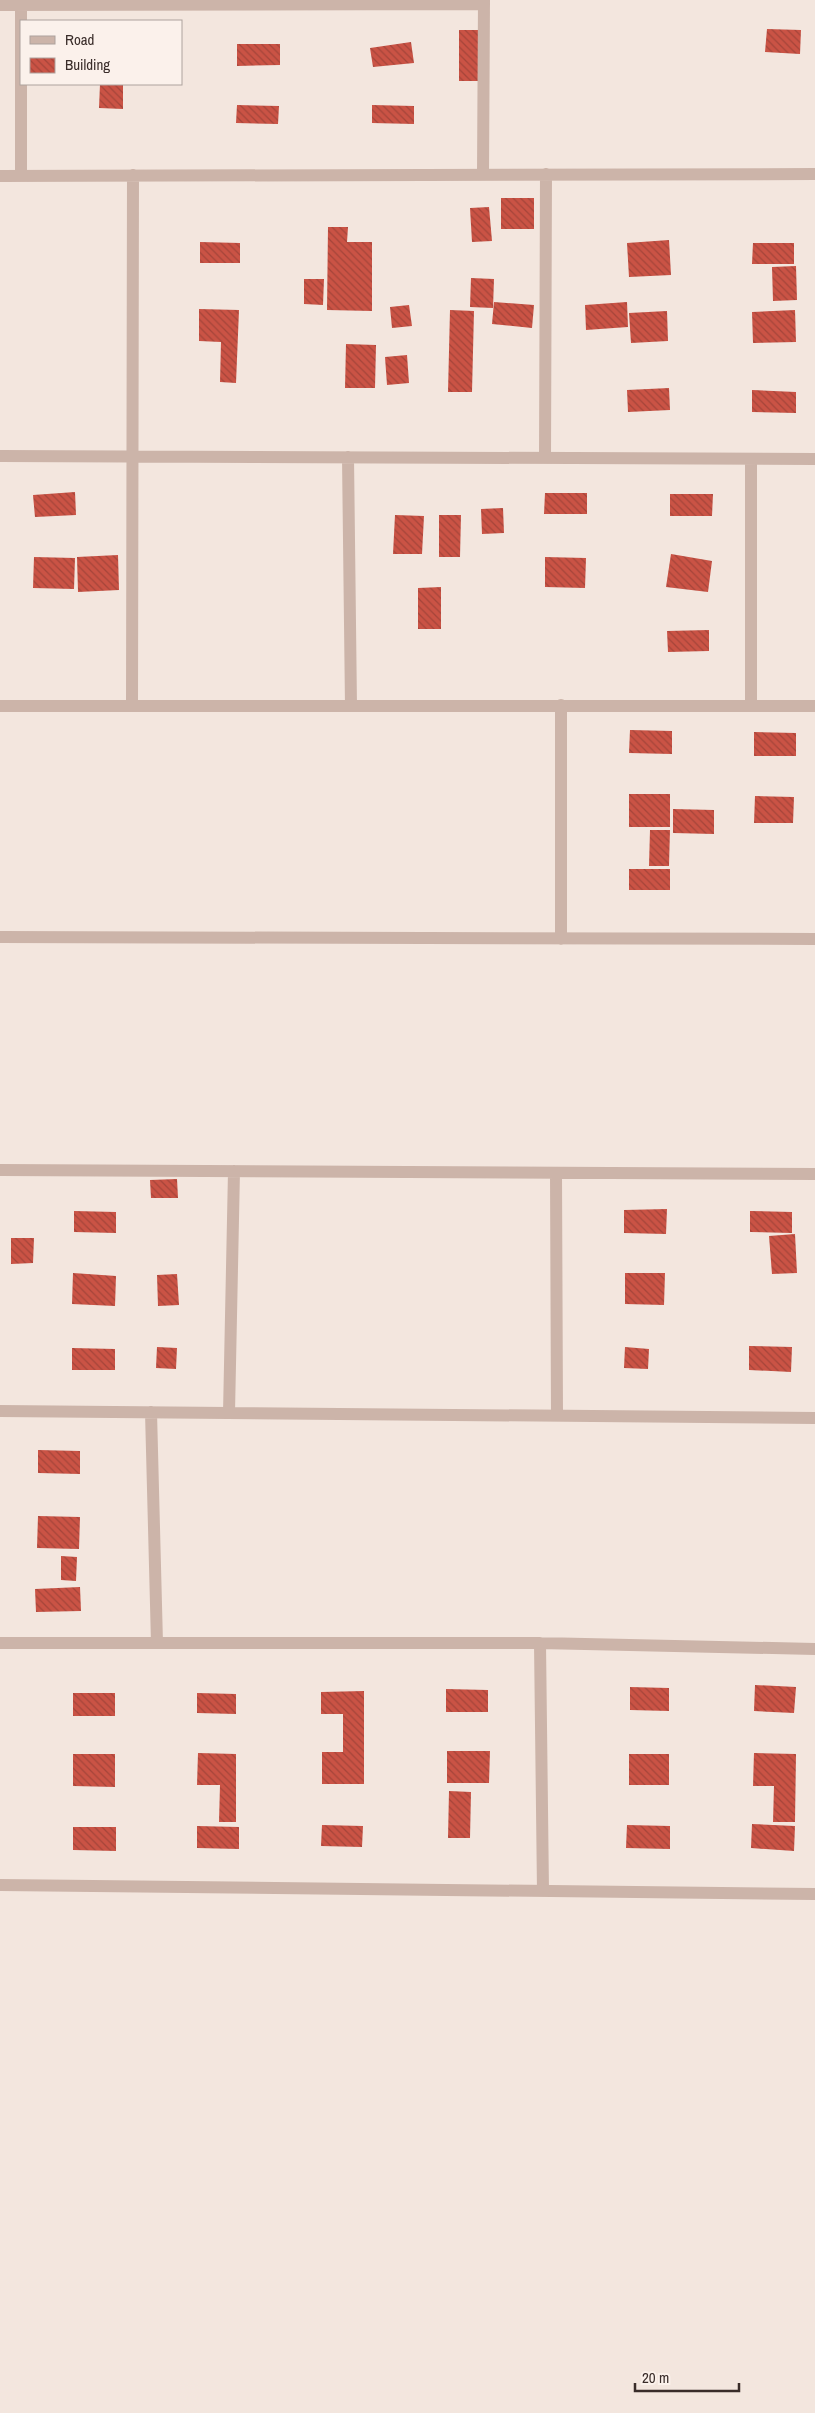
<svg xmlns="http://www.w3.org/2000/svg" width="815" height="2413" font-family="'Archivo Narrow',sans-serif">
<defs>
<pattern id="building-back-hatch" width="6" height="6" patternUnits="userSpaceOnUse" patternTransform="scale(1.25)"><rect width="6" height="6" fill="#ca5345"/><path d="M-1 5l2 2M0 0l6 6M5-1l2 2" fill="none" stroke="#a5453a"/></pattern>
</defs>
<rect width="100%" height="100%" fill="#f3e6de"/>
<!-- building -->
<path fill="url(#building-back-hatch)" d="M767,29L801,30L800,54L765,52Z
M459,30H482V81H459Z
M411,42L414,63L373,67L370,48Z
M237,44H280V65L237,66Z
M100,84H123V109L99,108Z
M237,105L279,106L278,124L236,123Z
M372,105L414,106V124L372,123Z
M501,198H534V229H501Z
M489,207L492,241L472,242L470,208Z
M328,227H348L347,242H372V311L327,310Z
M669,240L671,275L629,277L627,243Z
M200,242L240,243V263H200Z
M753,243H794V264H752Z
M796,266L797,300L773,301L772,267Z
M471,278L494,279L493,308L470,307Z
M304,279H324L323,305L304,304Z
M494,302L534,305L532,328L492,324Z
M627,302L628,327L586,330L585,305Z
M409,305L412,326L392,328L390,307Z
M199,309L239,310L236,383L220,382L221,342L199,341Z
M450,310L474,311L472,392H448Z
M795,310L796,342L753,343L752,312Z
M667,311L668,341L631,343L629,313Z
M346,344L376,345L375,388H345Z
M407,355L409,383L387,385L385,357Z
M669,388L670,410L628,412L627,390Z
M752,390L796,392V413L752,412Z
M75,492L76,515L35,517L33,495Z
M545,493H587V514H544Z
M670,494H713L712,516H670Z
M503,508L504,533L482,534L481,509Z
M395,515L424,516L422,554H393Z
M439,515H461L460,557H439Z
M671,554L712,561L708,592L666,587Z
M118,555L119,590L78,592L77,557Z
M34,557L75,558L74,589L33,588Z
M545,557L586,558L585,588L545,587Z
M441,587V629H418V588Z
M709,630V651L668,652L667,631Z
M630,730L672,731V754L629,753Z
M754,732L796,733V756H754Z
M629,794H670V827H629Z
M755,796L794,797L793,823H754Z
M673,809L714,810V834L673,833Z
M650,830H670L669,866H649Z
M629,869H670V890H629Z
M177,1179L178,1198H151L150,1180Z
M667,1209L666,1234L624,1233V1210Z
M74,1211L116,1212V1233L74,1232Z
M750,1211L792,1212V1233L750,1232Z
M795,1234L797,1273L772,1274L769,1236Z
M11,1238H34L33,1263L11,1264Z
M73,1273L116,1276L115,1306L72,1304Z
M625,1273H665L664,1305L625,1304Z
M177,1274L179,1305L158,1306L157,1275Z
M749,1346L792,1347L791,1372L749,1370Z
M157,1347L177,1348L176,1369L156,1368Z
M625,1347L649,1349L648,1369L624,1368Z
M72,1348L115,1349V1370H72Z
M38,1450L80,1451V1474L38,1473Z
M38,1516L80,1517L79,1549L37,1548Z
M61,1556L77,1557L76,1581L61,1580Z
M80,1587L81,1611L36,1612L35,1589Z
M755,1685L796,1687L794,1713L754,1711Z
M630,1687L669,1688V1711L630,1710Z
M446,1689L488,1690V1712H446Z
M364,1691V1784H322V1752H343V1714H321V1692Z
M73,1693H115V1716H73Z
M197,1693L236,1694V1714L197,1713Z
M447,1751H490L489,1783H447Z
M198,1753L236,1754V1822H219L220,1785H197Z
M754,1753L796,1754L795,1822H773L774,1786H753Z
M73,1754H115V1787L73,1786Z
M629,1754H669V1785H629Z
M449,1791L471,1792L470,1838H448Z
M752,1824L795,1826L794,1851L751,1848Z
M322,1825L363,1826L362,1847L321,1846Z
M627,1825L670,1826V1849L626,1848Z
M197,1826L239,1827V1849L197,1848Z
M73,1827H116V1851L73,1850Z"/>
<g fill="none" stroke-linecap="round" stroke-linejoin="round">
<!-- street -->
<path stroke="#ccb4a9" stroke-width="12" d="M21,0V176
M0,5L484,4
M483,174L484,0
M0,176L815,174
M0,456L815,459
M348,457L351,706
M545,458L546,174
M0,706H815
M132,706L133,175
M751,706V459
M0,937L815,939
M561,939V705
M0,1170L815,1174
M556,1173L557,1415
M0,1411L815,1418
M151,1412L157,1643
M229,1413L234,1171
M0,1643H540L815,1649
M540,1643L543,1891
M0,1885L815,1894"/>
</g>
<!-- legend -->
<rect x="20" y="20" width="162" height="65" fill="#fbf1eb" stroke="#ada29d"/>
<rect x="30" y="36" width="25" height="8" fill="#ccb4a9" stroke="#ada29d"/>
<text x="65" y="45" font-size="15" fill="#392c29">Road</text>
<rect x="30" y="58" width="25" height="15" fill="url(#building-back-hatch)" stroke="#ada29d"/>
<text x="65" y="70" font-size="15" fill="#392c29">Building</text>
<!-- scale -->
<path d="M635 2383v8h104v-8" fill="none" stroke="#392c29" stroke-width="2.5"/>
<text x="642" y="2383" font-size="15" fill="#392c29" stroke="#fbf1eb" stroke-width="4" paint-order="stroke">20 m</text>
</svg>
